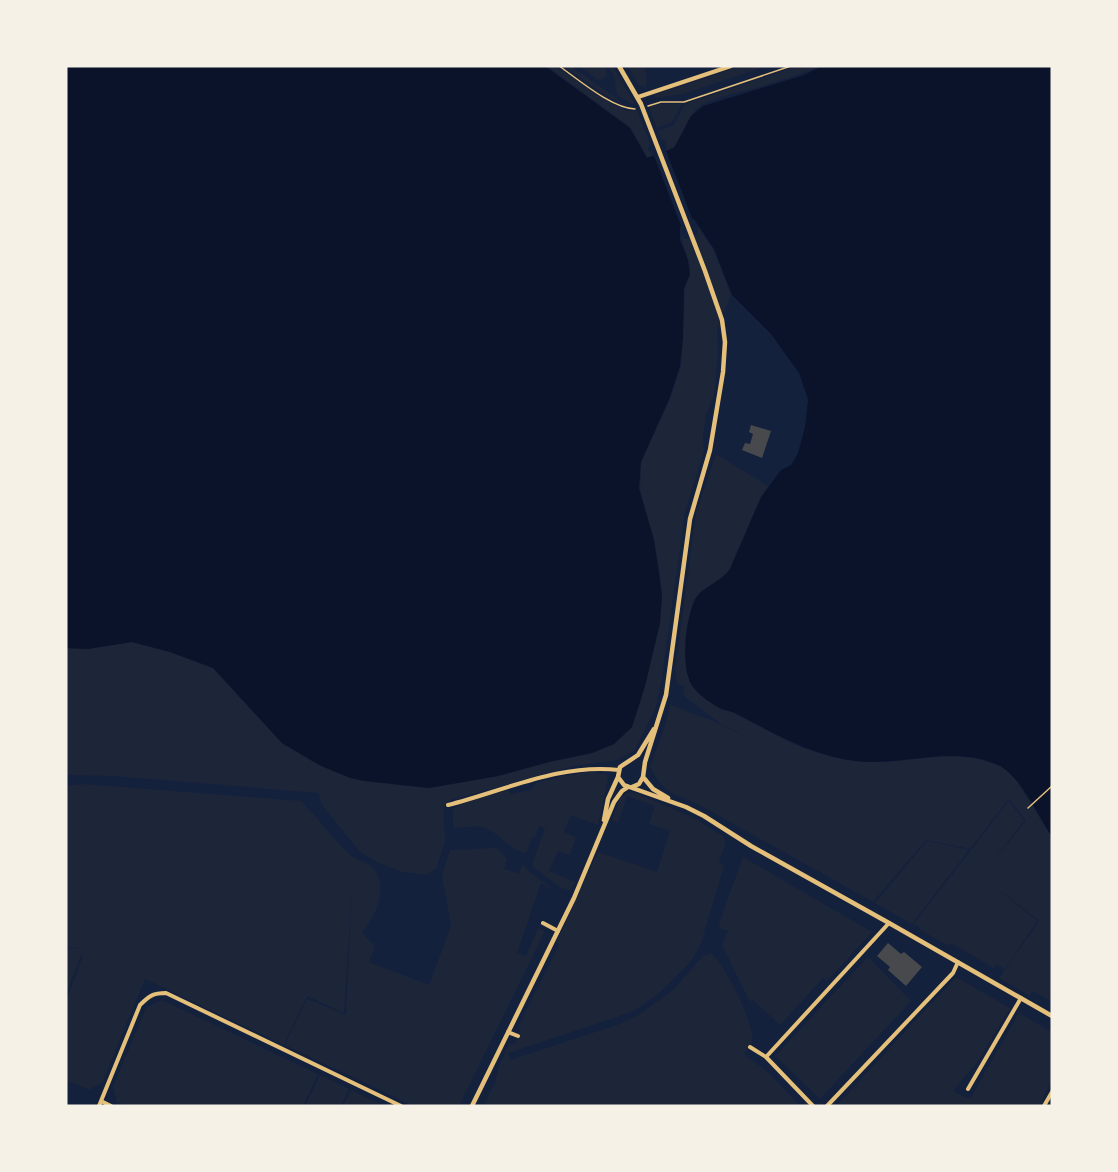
<svg xmlns="http://www.w3.org/2000/svg" width="1118" height="1172" font-family="Bitter,serif">
<rect width="100%" height="100%" fill="#14213d"/>
<!-- green -->
<path fill="#1d2539" d="M547,66H556L612,104L628,111H637L650,143L648,149L653,156L647,157L631,128Z
M563,66H571L627,106L605,95Z
M580,66H605L607,75L602,80L596,79Z
M608,66H612L635,104L630,103L617,95L614,75Z
M627,66H644L647,81L646,87L639,85Z
M741,66H767L683,94L656,98L654,95Z
M798,66H819C796,77 772,83 748,90C733,94 717,97 703,104C684,115 686,142 667,151L666,141L661,139L658,131L674,125L685,104Z
M660,104H682L672,122L657,128L649,107Z
M698,227L713,249L731,295L717,328L718,352L714,396L706,414L703,436L704,451L685,512L661,683L655,710L634,751L617,760L574,766L448,801L443,808L445,841L436,869L426,875L403,872L377,862L360,852L322,805L318,793L113,776L66,775V648L88,649L131,642L170,652L213,668L282,743L320,765L397,785L429,788L498,776L549,762L592,753L614,744L632,727L645,686L660,623L662,595L660,573L654,540L640,489L641,462L671,397L681,366L685,288L690,275L688,260L681,235L686,239L698,234Z
M716,454L768,486L750,521L743,543L737,550L730,569L724,578L700,592L693,601L687,628L686,655L687,671L693,687L720,709L732,712L795,745L818,753L841,759L866,762H889L945,756L975,758L1001,766L1013,775L1052,837V1002L1033,991L1030,996L999,978L1039,921L981,875L1037,921L1005,969L996,964L994,968L951,943L949,946L920,930L919,926L913,925L1009,801L1024,821L986,869L1026,821L1009,799L970,849L926,840L873,902L698,804C673,794 662,792 650,766L664,729L670,705C684,709 695,716 709,719L765,746L721,724L683,695L685,686L677,684L675,671L696,513Z
M590,772L606,774L608,779L598,825L571,815L564,832L576,837L570,855L558,851L549,871L575,882L571,890L562,888L535,869L532,865L545,828L539,826L535,838H532L526,853C509,850 501,835 486,828C476,824 463,829 453,827V809L460,804L508,790L511,794L531,790L536,783L564,776Z
M84,784L301,801C318,818 335,842 353,857C358,861 368,862 373,868C390,889 375,916 362,933L375,946L369,962L429,985L451,926L442,875L450,850L497,848L507,859L504,869L519,874L522,864L530,872L560,894L541,883L517,953L526,956L538,928L545,931L459,1106H414L285,1045L307,999L346,1015L352,892L344,1013L307,996L284,1045L145,979L102,1083L89,1090L66,1080V1001L83,956L81,955L66,995V948L85,949L66,947V786Z
M629,792L638,794L696,819L724,837L725,845L719,862L724,866L700,946L690,962L657,995L635,1010L617,1017L508,1053L510,1060L620,1024L640,1014L673,990L703,956L710,953C723,959 756,1027 752,1041C751,1045 746,1050 744,1054L768,1072L800,1106H483L495,1083L499,1066L509,1044L515,1043L520,1031L518,1027L559,945L556,943L598,852L657,872L670,831L649,824L655,806L627,796L618,823L612,820L620,798Z
M927,841L969,850L912,924L875,903Z
M743,857L872,932L827,981L823,978L780,1025L753,1000L750,1002L722,945L728,931L719,928L720,920Z
M868,957L911,1001L820,1099L775,1056Z
M956,977L1010,1008L979,1060L953,1091L970,1099L1019,1013L1052,1032V1081L1038,1106H836Z
M162,1000L318,1074L303,1106H126L117,1102L113,1087L146,1008Z
M320,1075L349,1089L341,1106H305Z
M351,1090L383,1105V1106H343Z"/>
<!-- water -->
<path fill="#0b132b" d="M66,66H545L630,128L647,158L674,148L691,116L703,106L804,75L822,66H1052V837C1038,816 1020,775 998,765C957,746 910,763 867,762C817,759 779,736 735,713C731,711 727,711 722,709C714,706 699,695 693,687C680,670 685,622 694,602C700,587 720,583 730,569L761,497L781,470L791,465L798,453L805,427L808,399L799,373L771,334L732,295L714,249L694,219H687L680,227V240L688,260L690,274L684,288L683,338L680,366L670,397L641,462L639,489L654,540L659,574L662,595L660,623L645,686L632,727L614,744L592,753L549,762L498,776L429,788L364,781L350,778L319,765L282,743L213,668L170,652L132,642L88,649L66,648Z"/>
<!-- pier -->
<path fill="#14213d" d="M665,148L695,226L692,222H688L685,224L683,231L653,153Z"/>
<!-- building -->
<path fill="#48494c" d="M751,425L771,431L762,458L742,450L745,443L750,444L753,434L749,432Z
M888,943L901,954L904,952L922,967L906,986L888,970L890,967L877,956Z"/>
<g fill="none" stroke-linecap="round" stroke-linejoin="round">
<!-- path -->
<path stroke="#e5c07b" stroke-width="1.5" d="M559,66C578,79 611,108 635,109
M648,106L661,102H684L791,66
M1028,808L1052,786"/>
<!-- minor -->
<path stroke="#e5c07b" stroke-width="4" d="M638,97L731,66
M448,805C504,791 560,763 619,770
M543,923L558,931
M508,1032L518,1036
M750,1047L766,1057L813,1106
M766,1057L889,923
M968,1089L1021,998
M101,1101L111,1106
M99,1106L140,1005C149,996 153,993 166,993L401,1106
M827,1106L953,973L958,962
M1044,1106L1052,1092"/>
<!-- tertiary -->
<path stroke="#e5c07b" stroke-width="4.5" d="M619,66L641,104L705,271L722,320L725,342L723,372L710,450L690,519L666,695L645,762L643,777L639,784L632,787
M654,729L638,755L620,767L618,777L624,785L686,807L704,816L751,846L889,923L1052,1016
M643,777L653,789L668,798
M604,820L608,799L618,777
M472,1106L574,898L614,802L622,791L628,787"/>
</g>
<!-- border -->
<rect width="1118" height="1172" fill="none" stroke="#f6f1e7" stroke-width="135"/>
</svg>
